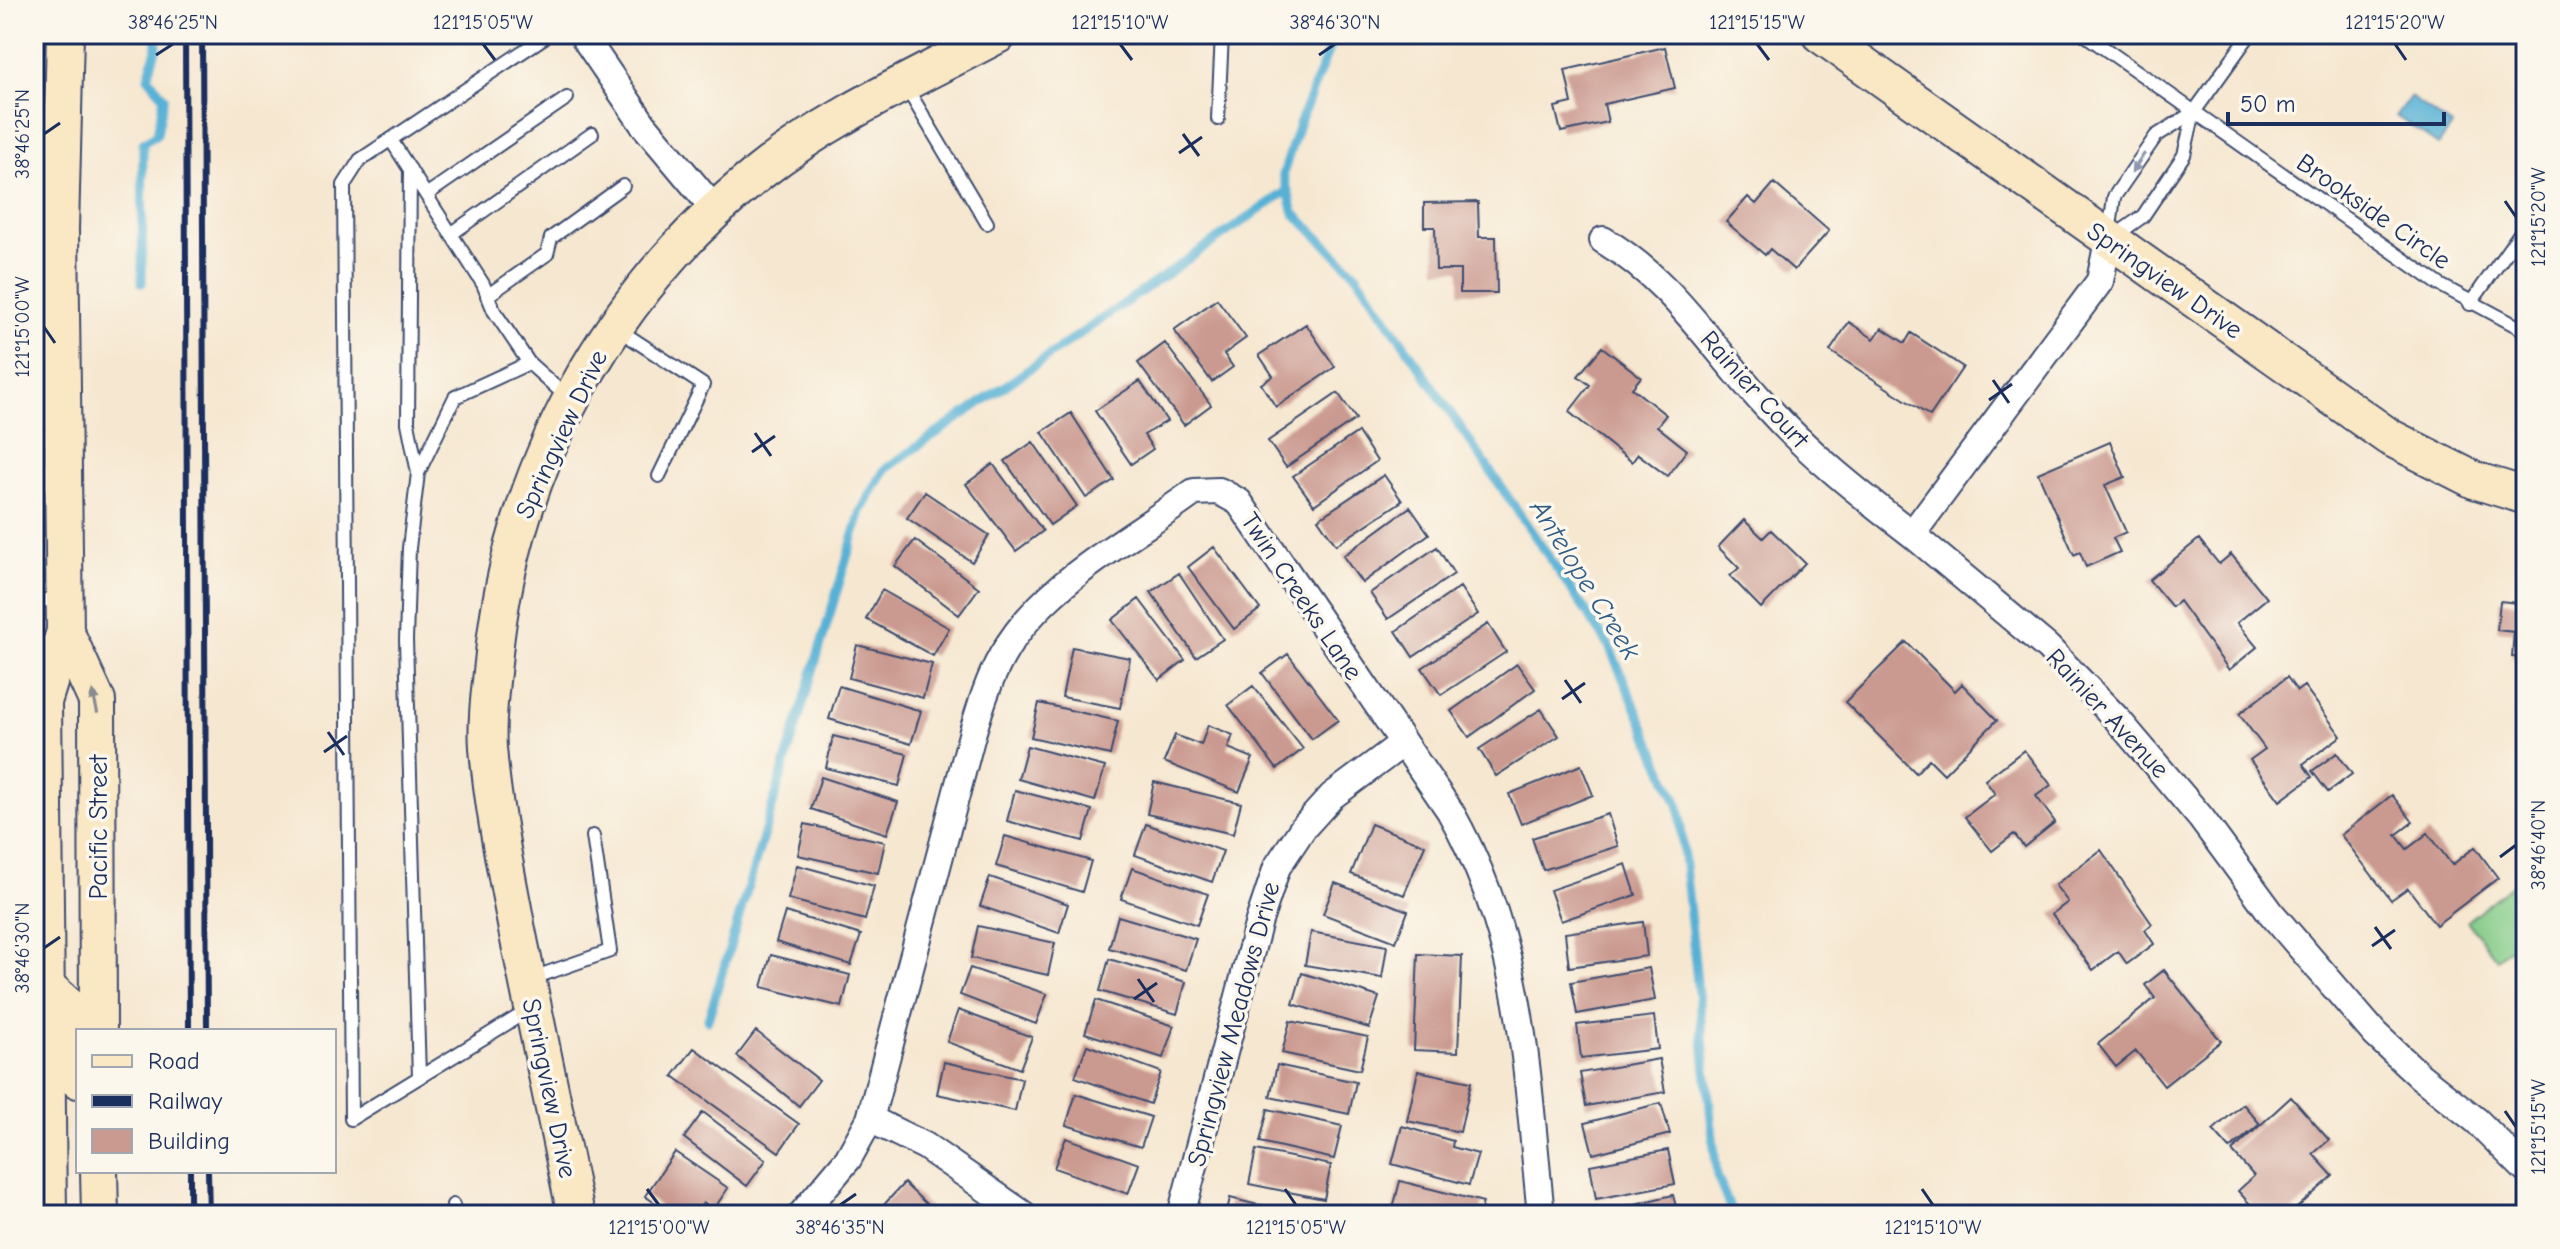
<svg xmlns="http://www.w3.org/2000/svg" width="2560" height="1249" font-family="'Comic Neue',sans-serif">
<rect width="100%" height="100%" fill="#fbf7ec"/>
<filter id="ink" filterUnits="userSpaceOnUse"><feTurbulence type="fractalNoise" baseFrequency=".0125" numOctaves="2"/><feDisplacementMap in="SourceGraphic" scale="16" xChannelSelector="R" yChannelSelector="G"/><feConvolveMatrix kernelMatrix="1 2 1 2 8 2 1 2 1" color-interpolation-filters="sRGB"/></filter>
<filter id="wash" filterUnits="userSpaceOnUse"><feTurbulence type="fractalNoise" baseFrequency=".006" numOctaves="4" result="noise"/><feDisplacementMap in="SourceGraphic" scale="32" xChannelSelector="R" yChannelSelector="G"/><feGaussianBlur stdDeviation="1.8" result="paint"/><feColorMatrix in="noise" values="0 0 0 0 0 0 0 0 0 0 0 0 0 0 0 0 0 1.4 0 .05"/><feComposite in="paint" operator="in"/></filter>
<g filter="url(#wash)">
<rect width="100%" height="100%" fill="#f6e7d0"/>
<!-- green -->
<path fill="#83cb87" stroke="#4f7d72" stroke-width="2" d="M2526,873V935L2497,959L2467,921Z"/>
<!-- water -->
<path fill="#57b1d5" stroke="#39709a" stroke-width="2" d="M2410,97L2452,126L2438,145L2396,116Z"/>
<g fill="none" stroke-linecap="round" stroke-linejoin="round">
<!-- stream -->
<path stroke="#57b1d5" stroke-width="9" d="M1335,34L1299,124L1283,174L1294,213L1357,275L1608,644L1679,807L1717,1176L1733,1215
M142,283L143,143L157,134L164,97L148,77L157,46L156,34
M708,1020L861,511L885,469L1288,190"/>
</g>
<g id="blocks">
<!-- building -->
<path fill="#ca998f" d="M1665,47L1675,88L1604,104L1608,122L1561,132L1555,107L1572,103L1565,70Z
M1774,183L1829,231L1794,270L1770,249L1765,255L1726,222L1748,197L1756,204Z
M1478,202L1479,237H1496L1497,293H1460V270H1436L1435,227H1424V203Z
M1217,299L1246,338L1224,354L1233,367L1212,382L1174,330Z
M1849,322L1874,339L1882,328L1905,343L1911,333L1963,367L1930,416L1830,351Z
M1306,324L1335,367L1276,407L1261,384L1273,376L1259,355Z
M1165,343L1211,405L1184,425L1138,363Z
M1602,347L1641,377L1632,388L1666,415L1657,426L1687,450L1667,476L1638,454L1632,462L1569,412L1590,385L1578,376Z
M1140,381L1167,421L1144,435L1153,449L1131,464L1095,411Z
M1338,393L1356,419L1286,467L1268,441Z
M1071,413L1114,480L1086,498L1042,432Z
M1358,432L1377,461L1314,505L1293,476Z
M1033,442L1077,506L1050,525L1005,461Z
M2110,442L2125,477L2105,485L2126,532L2113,538L2120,552L2086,567L2080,552L2074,555L2038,473Z
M993,464L1043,531L1016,551L966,484Z
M1384,475L1402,501L1336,545L1318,519Z
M925,492L989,535L972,562L907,518Z
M1410,507L1429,534L1362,583L1343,556Z
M1744,520L1763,538L1771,530L1805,563L1761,608L1730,576L1739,568L1718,547Z
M2199,539L2219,564L2231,554L2267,598L2237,623L2257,647L2229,670L2179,601L2172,607L2149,580Z
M915,540L979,588L959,615L895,566Z
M1214,547L1260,609L1234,629L1188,567Z
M1437,547L1454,574L1388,619L1370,593Z
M1179,573L1223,639L1196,657L1151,592Z
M1460,587L1478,614L1413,657L1396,631Z
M882,590L949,628L933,656L866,619Z
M1139,599L1185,660L1159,680L1112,620Z
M2500,601L2526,604V658L2512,657L2514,632L2497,630Z
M1488,624L1506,652L1441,695L1422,668Z
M1906,642L1955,691L1962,684L1997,720L1944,774L1929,759L1916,773L1845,702Z
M857,645L932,664L923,698L849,678Z
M1072,647L1130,658L1120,708L1062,697Z
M1288,654L1338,720L1312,739L1262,673Z
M1517,664L1535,689L1469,737L1451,711Z
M2287,677L2297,691L2304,686L2341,736L2303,764L2312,777L2280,801L2250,760L2265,749L2239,714Z
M839,686L921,711L911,744L829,719Z
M1253,686L1303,749L1277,769L1228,705Z
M1039,703L1118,721L1110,755L1031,737Z
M1541,709L1559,736L1496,776L1479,749Z
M1208,725L1233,735L1228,748L1253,758L1239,792L1164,762L1175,735L1201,745Z
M833,736L907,754L899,786L826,768Z
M1027,746L1105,767L1095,801L1018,779Z
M2024,750L2051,785L2036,796L2055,822L2024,847L2014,834L1992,851L1965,817L1995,794L1985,780Z
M2337,753L2352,774L2328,792L2312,771Z
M1581,765L1593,795L1521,824L1509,794Z
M821,777L898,802L887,834L811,809Z
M1154,782L1241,803L1233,834L1147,814Z
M1015,790L1092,810L1083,841L1007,821Z
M2392,795L2413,822L2396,835L2407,849L2428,833L2452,865L2475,847L2498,878L2436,925L2408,888L2391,900L2341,835Z
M1608,814L1618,846L1543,870L1532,838Z
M805,824L885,842L878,873L798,855Z
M1146,824L1223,851L1212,882L1135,855Z
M1371,824L1425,845L1404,895L1351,874Z
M1005,836L1091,861L1082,892L996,866Z
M2101,850L2152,924L2145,930L2154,944L2127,964L2118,951L2093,970L2052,914L2068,902L2055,885Z
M1626,864L1636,895L1561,921L1550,890Z
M797,865L874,886L865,920L788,899Z
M1132,868L1208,894L1197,925L1121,899Z
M990,877L1068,904L1059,933L980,906Z
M1335,883L1408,911L1396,942L1323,914Z
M785,912L861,935L851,965L776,942Z
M1118,916L1196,939L1186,970L1109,948Z
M1643,922L1647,956L1569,967L1565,933Z
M978,926L1055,943L1048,975L971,958Z
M1311,932L1387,946L1382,978L1305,965Z
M1418,954L1462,956L1458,1052L1414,1050Z
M771,955L850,975L842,1007L762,987Z
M1109,959L1186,982L1177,1014L1100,991Z
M970,968L1047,994L1036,1024L960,995Z
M1649,968L1655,1000L1577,1014L1571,982Z
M2164,970L2221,1041L2164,1086L2136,1051L2116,1067L2098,1044L2155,998L2145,985Z
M1302,973L1379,997L1369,1028L1293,1004Z
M1096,1000L1174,1026L1163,1058L1085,1033Z
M958,1010L1032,1037L1020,1069L947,1042Z
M1654,1016L1658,1049L1581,1058L1577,1025Z
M1290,1021L1368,1037L1360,1070L1282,1053Z
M756,1031L819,1080L799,1106L737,1056Z
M1087,1045L1161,1072L1150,1104L1075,1077Z
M694,1048L799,1124L779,1152L673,1076Z
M1659,1059L1665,1092L1586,1106L1580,1073Z
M944,1062L1022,1079L1015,1111L937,1094Z
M1277,1065L1356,1082L1349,1114L1270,1097Z
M1418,1071L1471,1082L1460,1132L1407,1121Z
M1076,1094L1151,1117L1141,1147L1066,1125Z
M2291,1097L2329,1140L2313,1154L2333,1176L2289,1215H2260L2238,1191L2254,1176L2232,1151Z
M1661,1103L1670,1134L1593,1154L1585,1123Z
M2243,1104L2260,1124L2230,1149L2213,1130Z
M1268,1109L1342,1126L1334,1159L1260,1142Z
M703,1112L766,1160L747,1186L684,1138Z
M1402,1126L1453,1141L1452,1147L1478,1154L1469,1185L1392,1164Z
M1066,1138L1139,1164L1128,1194L1054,1168Z
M1256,1150L1331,1165L1324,1199L1249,1184Z
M1668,1150L1675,1184L1596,1199L1590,1165Z
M675,1152L728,1188L714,1209L703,1203L695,1215H672L645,1196Z
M1400,1181L1483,1202L1480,1215H1405L1392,1212Z
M904,1183L938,1215H889L881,1208Z
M1673,1195L1678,1215H1592V1214Z
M1230,1198L1262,1206L1260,1215H1226Z"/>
</g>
</g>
<g filter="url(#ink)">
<use href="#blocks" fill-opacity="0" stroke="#3c4b6f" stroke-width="2"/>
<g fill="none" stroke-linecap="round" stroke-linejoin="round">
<defs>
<path id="lane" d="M2084,34L2440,285L2526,331
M906,87L987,223
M1218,119L1222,34
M391,140L483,284L494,311L529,363L568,398
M410,169L408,423L418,473
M426,195L567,98
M451,234L592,134
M2109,234L2114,197L2156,136L2194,112L2250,34
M2115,236L2143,216L2184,155L2194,112
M487,296L547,254L551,238L623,186
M2470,304L2526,225
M619,330L703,385L659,476
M34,439L59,436
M34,601L63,599
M34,650L55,637
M530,979L610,951L593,836
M419,1077L406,640L409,548L418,473L455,397L529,363
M351,1119L344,185L360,160L549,34
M351,1119L529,1010
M453,1205L455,1215"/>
<path id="street" d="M582,34L643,124L716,211
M34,227L60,229
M1603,240C1674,282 1710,346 1765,405C1809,454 1860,494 1912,534
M2108,241L2100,281L1912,534L2047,647L2117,719L2201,818L2271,913L2375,1034L2420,1076L2477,1121L2526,1170
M870,1119L925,1146L1024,1215
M801,1215L848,1159L870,1119L973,731C981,705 989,679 1002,656C1042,583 1130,540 1194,492L1219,491L1239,502L1450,811C1524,942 1526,1069 1541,1215
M1181,1215L1259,921L1277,867L1303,828L1332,796L1403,743"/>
<path id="secondary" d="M1820,34L2389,437L2474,480L2526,496
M65,631L97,701L98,1031
M45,985L76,1013L78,1080
M99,1171L100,1215
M48,1215L43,702L65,631L60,229L65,34
M576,1215C557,1120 536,1025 517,930C506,870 493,809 488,748C486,720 490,691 493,663C510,470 608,293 760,172C832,115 918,77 999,34"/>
</defs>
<!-- lane casing -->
<use href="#lane" stroke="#3c4b6f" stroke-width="16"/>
<!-- street casing -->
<use href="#street" stroke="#3c4b6f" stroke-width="30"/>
<!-- secondary casing -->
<use href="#secondary" stroke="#3c4b6f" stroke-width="40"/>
<!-- lane -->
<use href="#lane" stroke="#fff" stroke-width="12"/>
<!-- street -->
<use href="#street" stroke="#fff" stroke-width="26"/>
<!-- secondary -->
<use href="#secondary" stroke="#fae7c3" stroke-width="36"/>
<!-- rail -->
<path stroke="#1b2f5e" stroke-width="6" d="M185,34L189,1031
M202,34L207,1031
M190,1171V1215
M208,1171L209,1215"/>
</g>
<!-- one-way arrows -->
<defs><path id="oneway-solid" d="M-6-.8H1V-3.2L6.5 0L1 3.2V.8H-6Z" transform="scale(2)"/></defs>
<use fill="#8d97ae" href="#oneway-solid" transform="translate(2138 163) rotate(124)"/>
<use fill="#8a8b90" href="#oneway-solid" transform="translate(95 702) rotate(-103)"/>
</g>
<!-- ticks -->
<path fill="none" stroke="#1b2f5e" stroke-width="3" d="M483,44L495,60M1120,44L1132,60M1757,44L1769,60M2395,44L2406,60M156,55L173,44M1319,55L1335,44M44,134L60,123M1183,134L1199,156M1179,153L1202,137M2505,201L2516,217M44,327L55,343M1993,380L2009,403M1989,400L2012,384M755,433L771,456M752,452L775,436M1565,680L1581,703M1562,699L1585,683M328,732L344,755M324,752L347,736M2500,857L2516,845M2375,927L2391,949M2372,946L2395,930M44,948L60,937M1138,979L1154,1002M1134,999L1157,983M2505,1111L2516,1127M647,1189L659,1205M1285,1189L1296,1205M1922,1189L1933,1205M840,1205L856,1194"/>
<g text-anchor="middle" stroke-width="7" stroke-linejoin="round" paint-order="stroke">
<!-- street labels -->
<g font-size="26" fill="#1b2f5e" stroke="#fbf7ec">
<text transform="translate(2374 211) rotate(35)" y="9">Brookside Circle</text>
<text transform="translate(2165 280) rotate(35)" y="9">Springview Drive</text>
<text transform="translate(1755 389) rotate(48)" y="9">Rainier Court</text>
<text transform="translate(561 434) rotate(-65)" y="9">Springview Drive</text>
<text transform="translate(1302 596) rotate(56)" y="9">Twin Creeks Lane</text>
<text transform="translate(2108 713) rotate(47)" y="9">Rainier Avenue</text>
<text transform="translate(98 827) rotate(-90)" y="9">Pacific Street</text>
<text transform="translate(1233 1024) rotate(-75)" y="9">Springview Meadows Drive</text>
<text transform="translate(550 1088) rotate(78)" y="9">Springview Drive</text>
</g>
<!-- water labels -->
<g font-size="28" font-style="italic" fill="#305c88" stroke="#fbf7ec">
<text transform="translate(1586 579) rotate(58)" y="10">Antelope Creek</text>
</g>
</g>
<!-- margin -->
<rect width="2560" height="1249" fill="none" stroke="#fbf7ec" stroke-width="88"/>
<!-- legend -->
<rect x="76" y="1029" width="260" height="144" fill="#fbf7ec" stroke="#a1a7b3" stroke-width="2"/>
<rect x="92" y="1055" width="40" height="12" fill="#fae7c3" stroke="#a1a7b3" stroke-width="2"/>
<text x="148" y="1069" font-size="24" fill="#1b2f5e">Road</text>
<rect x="92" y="1095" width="40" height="12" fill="#1b2f5e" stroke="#a1a7b3" stroke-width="2"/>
<text x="148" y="1109" font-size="24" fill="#1b2f5e">Railway</text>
<rect x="92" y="1129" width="40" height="24" fill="#ca998f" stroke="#a1a7b3" stroke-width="2"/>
<text x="148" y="1149" font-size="24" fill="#1b2f5e">Building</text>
<!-- scale -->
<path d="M2228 112v12h216v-12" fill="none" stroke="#1b2f5e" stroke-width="4"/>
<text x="2240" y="112" font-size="24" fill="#1b2f5e" stroke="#fbf7ec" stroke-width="6" paint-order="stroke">50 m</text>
<rect x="44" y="44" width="2472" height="1161" fill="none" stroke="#1b2f5e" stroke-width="3"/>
<g font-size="20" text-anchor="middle" fill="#1b2f5e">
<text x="173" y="29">38°46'25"N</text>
<text x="483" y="29">121°15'05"W</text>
<text x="1120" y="29">121°15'10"W</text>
<text x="1335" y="29">38°46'30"N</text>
<text x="1757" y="29">121°15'15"W</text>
<text x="2395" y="29">121°15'20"W</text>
<text transform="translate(22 134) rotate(-90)" y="7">38°46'25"N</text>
<text transform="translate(2538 217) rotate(-90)" y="7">121°15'20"W</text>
<text transform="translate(22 327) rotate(-90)" y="7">121°15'00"W</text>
<text transform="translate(2538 845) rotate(-90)" y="7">38°46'40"N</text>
<text transform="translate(22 948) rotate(-90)" y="7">38°46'30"N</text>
<text transform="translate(2538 1127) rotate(-90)" y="7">121°15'15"W</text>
<text x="659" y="1234">121°15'00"W</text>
<text x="840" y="1234">38°46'35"N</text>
<text x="1296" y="1234">121°15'05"W</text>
<text x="1933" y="1234">121°15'10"W</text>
</g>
</svg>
